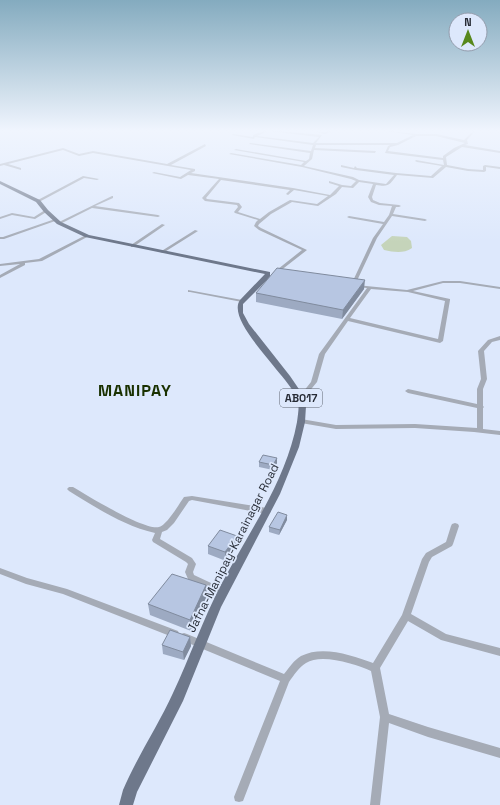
<svg xmlns="http://www.w3.org/2000/svg" width="500" height="805" font-family="'Space Grotesk',sans-serif">
<rect width="100%" height="100%" fill="#dde8fc"/>
<!-- green -->
<path fill="#c5d4ba" d="M392,236L407,237L411,241L412,248C403,254 394,252 384,250L381,245Z"/>
<g fill="none" stroke-linecap="round" stroke-linejoin="round">
<!-- minor -->
<path fill="#a5abb6" fill-rule="evenodd" d="M266,130H271L322,135L316,143H397L413,135L385,131L384,130L416,134H436L464,140L474,130H476L467,140L468,144L465,145L500,151V153L462,147L446,157L447,165L468,169L483,170V166L485,165L500,167V169L486,167V171L484,172L468,171L446,167L433,178L397,175C389,185 390,187 376,185L372,197L373,200L380,203L399,205L401,206L399,207H396L393,214L425,219L427,220L425,221L392,216L377,238L355,285L353,286L351,285L373,238L383,224L349,218L347,217L349,216L384,222L389,215L392,206L379,205L371,202L368,197L373,184L359,182L353,188L342,187L336,194L318,206L292,202L271,214L259,224L258,226L261,228L307,250L275,275H273V273L302,250L259,230L254,226L256,222L258,220L235,213L234,212L238,207L237,205L205,201L202,198L219,179L188,175L181,179L152,173L154,172L180,177L191,170L93,153L79,156L63,150L8,164L21,168V170L4,165L0,166V164L63,148L79,154L93,151L167,164L205,144L206,146L171,165L195,169V171L191,173L293,188L330,195L339,186L329,183V181L342,185L351,186L356,181L351,179L302,167L229,154L231,153L301,165L304,162L234,150L236,149L306,161L309,159L310,153L249,144L250,143L311,151L313,145L255,137L254,139L232,135L233,134L253,137V135ZM268,131L319,137L313,143L257,136ZM416,136H436L465,143L454,148L443,156V158L388,151L390,147L398,145ZM316,145H390L388,146L385,153L443,160L444,165L416,160L415,161L417,162L442,166L431,176L396,173L357,168L355,166L354,168L341,165V167L356,170L394,175L386,184L359,180L353,177L304,166L312,159L314,150L375,153L376,151L315,148ZM221,180L290,190L286,194L288,195L294,190L328,196L317,204L290,200L269,212L260,219L238,212L242,207L239,203L207,199L206,198Z
M332,130H335L325,134L315,132L316,131L325,132Z
M83,176L99,179L97,180L84,178L39,202L36,201Z
M112,196H113V198L95,206L158,215L160,216L158,217L92,208L60,224L57,223Z
M45,210L48,211L35,219L12,215L0,219V217L12,213L34,217Z
M55,219L58,220L4,239H0V237H3Z
M162,224L165,225L133,247H131V245Z
M195,230L198,231L163,253L160,252Z
M86,235L89,236L42,261L25,263V265L0,278V275L20,264L0,266V264L39,259Z
M443,281H460L500,287V289L460,283H443L413,291L450,299V300L443,341L440,343L348,321L325,354L317,382L303,399H299L298,398L299,397L311,382L319,354L367,288L356,287V285L407,290ZM371,289L408,292L445,301L438,339L350,318Z
M188,290L242,300L244,301L242,302L190,292H188Z
M500,336V340L492,342L484,351L487,379L483,389V406L484,407L483,408V429L500,431V435L474,432L415,428L336,429L301,423L298,421L301,419L336,425L415,424L477,428V408L408,393L405,391L408,389L477,404V389L481,379L478,351L488,340Z
M69,487H73C88,496 145,531 159,527C167,525 179,504 184,497L192,496L267,508L270,509L271,511L270,513L267,514L192,500L189,501L174,523L167,530L162,532L160,539L192,558L196,564L193,572L194,575L226,590L227,592L226,594L223,595L188,579L185,572L188,564L186,562L153,542L152,540L155,533C124,526 95,507 69,491L67,489Z
M455,523L458,524L459,526L453,544L452,546L432,557L429,562L411,614L446,634L500,648V656L441,640L408,621L380,668L389,714L428,727L500,748V758L428,737L389,723L380,805H370L380,717L371,671C356,664 321,653 306,663C299,667 294,675 289,682L243,801L239,802L235,801L234,797L280,681L181,640L180,637L181,634L184,633L187,634L284,674C289,668 294,660 301,656C322,645 352,655 373,663L402,615L422,559L426,553L446,542L451,526L452,524Z
M0,568L27,578L67,589L178,631L179,634L178,637L175,638L63,594L26,584L0,574Z"/>
<!-- major -->
<path fill="#6e788b" fill-rule="evenodd" d="M0,181L40,200L48,210L61,222L89,235L270,272V277L243,304V313L249,324L290,376L305,398L306,406L305,422L299,447L280,494L221,607L183,701L137,792L133,805H119L123,790C137,757 158,726 173,693C190,657 203,619 222,583C250,530 286,481 297,422C298,414 300,404 297,398C288,376 225,321 240,300L265,274L85,237L57,224L44,212L36,202L0,184Z"/>
</g>
<!-- wall -->
<path fill="#9daac2" d="M364,289L342,319L256,302V293Z
M277,458V463L273,470L259,467V462Z
M287,520L279,535L269,532V527Z
M237,536V545L226,561L208,554V546Z
M206,585L207,596L191,631L150,615L148,604Z
M190,637L191,646L184,660L163,654L162,645Z"/>
<!-- shaded-wall -->
<path fill="#808b9e" d="M365,280L364,289L342,319L343,310Z
M277,458V463L273,470V465Z
M287,515V520L279,535L280,530Z
M237,536V545L226,561L225,552Z
M206,585L207,596L191,631L190,620Z
M190,637L191,646L184,660L183,652Z"/>
<!-- building -->
<path fill="#b7c6e2" stroke="#808b9e" d="M277,268L365,280L343,310L256,293Z
M263,455L277,458L273,465L259,462Z
M278,512L287,515L280,530L269,527Z
M220,530L237,536L225,552L208,546Z
M172,574L206,585L190,620L148,604Z
M170,630L190,637L183,652L162,645Z"/>
<!-- sky -->
<linearGradient id="sky" x2="0" y2="1"><stop stop-color="#84abbf"/><stop offset="0.54" stop-color="#f0f5fe"/><stop offset="1" stop-color="#f0f5fe" stop-opacity="0"/></linearGradient>
<rect width="500" height="242" fill="url(#sky)"/>
<g text-anchor="middle" stroke-width="3.5" stroke-linejoin="round" paint-order="stroke">
<!-- shield labels -->
<rect fill="#dde8fc" stroke="#5e6471" stroke-width="1" x="280" y="389" width="42" height="18" rx="3"/>
<g font-size="11" font-weight="bold" fill="#272c36">
<text x="301" y="402">AB017</text>
</g>
<!-- street labels -->
<g font-size="12" fill="#272c36" stroke="#dde8fc">
<text transform="translate(233 548) rotate(-63)" y="4">Jafna-Manipay-Karainagar Road</text>
</g>
<!-- district labels -->
<g font-size="16" font-weight="bold" letter-spacing="1" fill="#1a3100" stroke="#dde8fc">
<text x="135" y="396">MANIPAY</text>
</g>
</g>
<!-- north arrow -->
<g transform="translate(468 32)"><circle r="19" fill="#dde8fc" stroke="#949dad"/>
<path d="M0-3L7 15L0 10L-7 15Z" fill="#57881d"/>
<text y="-6" font-size="11" font-weight="bold" text-anchor="middle" fill="#272c36">N</text>
</g>
</svg>
